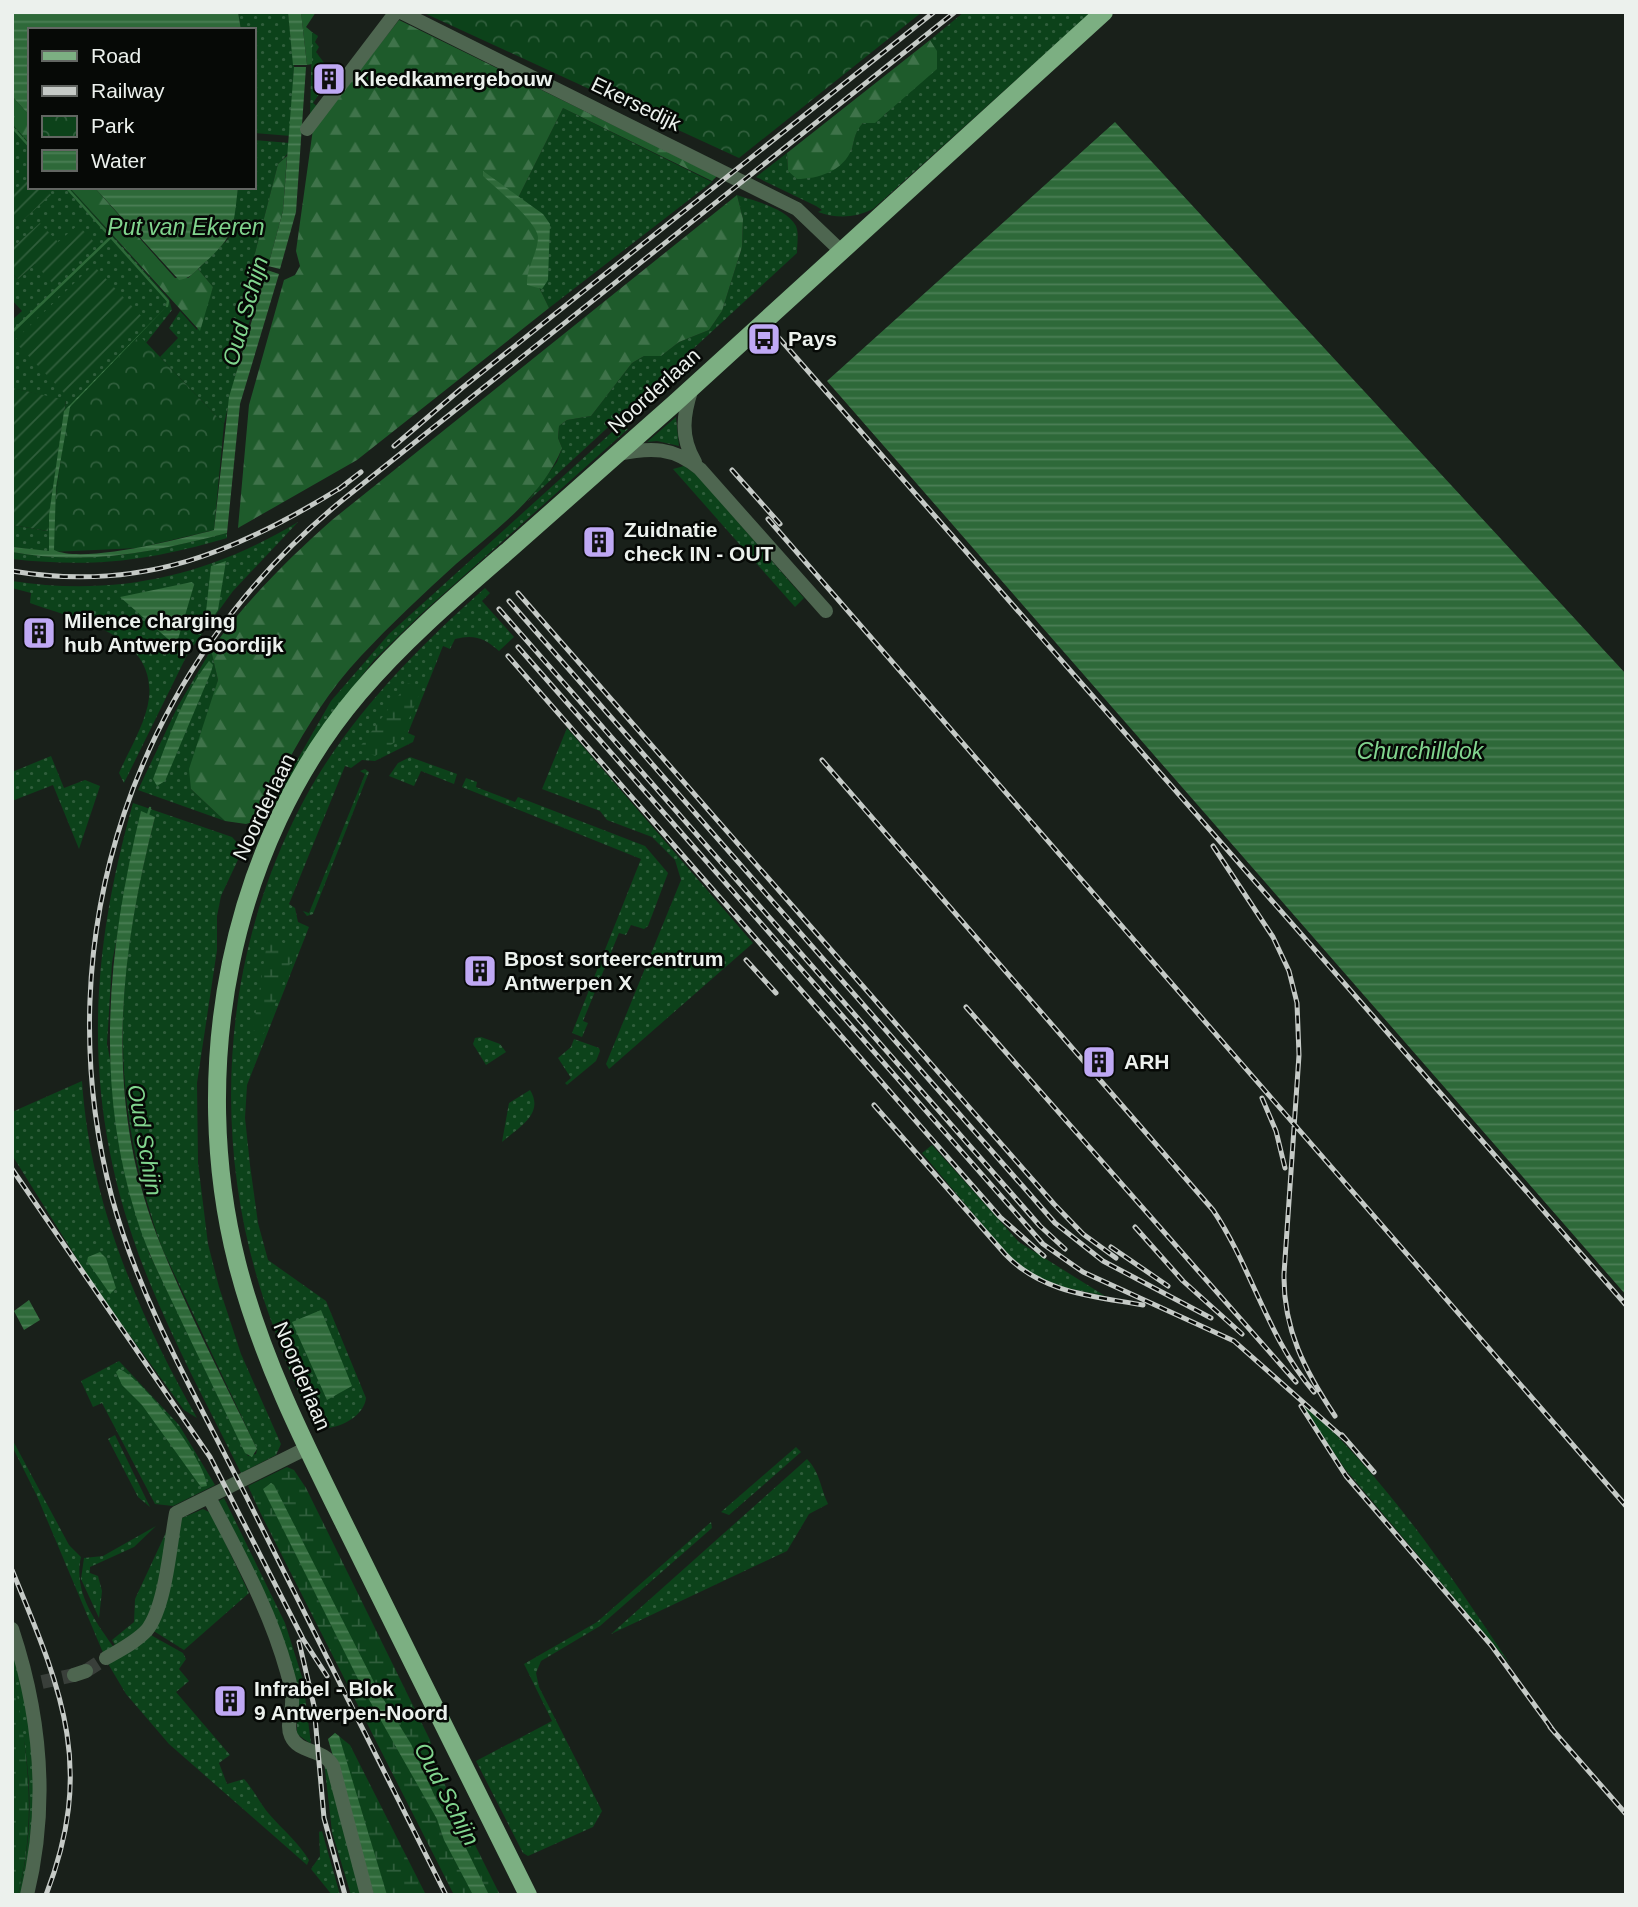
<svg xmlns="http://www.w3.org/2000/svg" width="1638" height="1907" font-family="Arial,sans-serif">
<defs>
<pattern id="grass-dots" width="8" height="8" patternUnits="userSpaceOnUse" patternTransform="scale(1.75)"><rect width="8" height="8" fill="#0c421a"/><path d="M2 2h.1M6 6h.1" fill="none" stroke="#305e3c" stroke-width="1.8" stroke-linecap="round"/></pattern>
<pattern id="forest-firs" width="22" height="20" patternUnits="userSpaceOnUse" patternTransform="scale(1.75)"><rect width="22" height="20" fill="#1e5b2b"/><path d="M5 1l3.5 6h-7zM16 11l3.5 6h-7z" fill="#3f734a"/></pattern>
<pattern id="wetland-marsh" width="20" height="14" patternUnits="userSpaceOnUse" patternTransform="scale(1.75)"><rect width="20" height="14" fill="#0c421a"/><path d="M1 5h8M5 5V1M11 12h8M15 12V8" fill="none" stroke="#305e3c"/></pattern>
<pattern id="park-crowns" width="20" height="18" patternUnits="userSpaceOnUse" patternTransform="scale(1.75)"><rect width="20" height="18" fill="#0c421a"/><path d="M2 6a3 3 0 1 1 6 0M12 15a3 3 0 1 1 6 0" fill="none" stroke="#305e3c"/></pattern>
<pattern id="garden-furrows" width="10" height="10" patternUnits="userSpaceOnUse" patternTransform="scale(1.75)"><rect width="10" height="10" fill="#0c421a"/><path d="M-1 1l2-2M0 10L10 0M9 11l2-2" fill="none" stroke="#305e3c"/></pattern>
<pattern id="water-rules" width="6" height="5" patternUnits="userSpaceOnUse" patternTransform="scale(1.75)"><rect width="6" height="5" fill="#2e6939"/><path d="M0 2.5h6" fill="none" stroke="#4c7f56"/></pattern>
</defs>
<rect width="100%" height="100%" fill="#19201a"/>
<!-- grass -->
<path fill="url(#grass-dots)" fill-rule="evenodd" d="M238,12H288L294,67L291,136L254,133V30H241Z
M964,12H1091L873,209C855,218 837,219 818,212L822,210L816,206L756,177L787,153L788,171L851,151L857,129L863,123L886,114L937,52L930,40Z
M312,32L318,36L315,42L319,47L316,52L325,64L314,79L324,87L313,103L318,107L310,117Z
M563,108L712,182L549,308L535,279L517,200Z
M12,124L30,144V177L13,193Z
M254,140L290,143C290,152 285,158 278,164L252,265L267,270L247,329L224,424L160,357L178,338L169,328L180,311L197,330L213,287L198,269L230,237L238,187H254Z
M44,187H69L169,299L172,310L146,343L140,337L67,414L53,517L52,552L12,547V525L47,531L66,401L12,388V320L22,311L12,300V273L18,279L58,243L40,224L12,248V230L50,195Z
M737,195C754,201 787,208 796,226C799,233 797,245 797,253L528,501L557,462L562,448L558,438L559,426L567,420L591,416L632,363L644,356H661L679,342L709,330L722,311L742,247L743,219Z
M676,417L679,446L657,441L647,442Z
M622,423L628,429L421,614L374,660L324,725L275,806L264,818L331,701L389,634Z
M684,466L697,475L804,598L795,607L673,469Z
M298,522L233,591L188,653L124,783L119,773C129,750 146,723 149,698C156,633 75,620 30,603L31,593L12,588V581C116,597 208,576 298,522Z
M227,533V538C149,561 93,568 12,559V552C89,566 153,552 227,533Z
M485,588L490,593L482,601L514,637L499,651C485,638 474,634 455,639L450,649L443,646L408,733L415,736L413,742L375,761L362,760L351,768L345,766L289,904L295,908L298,922L309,927L247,1085L245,1118L250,1165L258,1223L268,1260L326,1301L366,1398C364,1415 343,1427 327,1428C304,1422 281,1346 272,1323C209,1153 218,961 304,800C348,718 416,649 485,588Z
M211,650L218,680L191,789L225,821L138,790L178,706Z
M567,728L753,943L609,1069L606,1064L681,880L675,860L652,837L607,820L600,811L542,789Z
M51,756L64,788L85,780L100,786L79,849L53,785L12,801V772Z
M410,757L457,774L454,784L421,771L414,786L389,776L398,763Z
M365,769L369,772L313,914L307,916L303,911L309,913L365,774L360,771Z
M466,778L477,782L476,787L515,802L518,797L645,846L668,873L648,926L644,929L631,925L626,935L619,933L583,1021L588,1023L582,1037L572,1033L641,859L462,787Z
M133,803L232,837L243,849L221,896L217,916V950L197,1083L198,1163L208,1244L219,1287L241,1354L281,1444L276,1455L241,1473C209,1408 174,1344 147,1276C82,1113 86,969 133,803ZM141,812L155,817C115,973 107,1093 162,1248L257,1449L256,1454L248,1456L149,1253L107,1044L112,963Z
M481,1037L500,1044L506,1052L486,1065L473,1044L475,1038Z
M574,1039L599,1048L600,1051L596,1061L567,1085L565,1083L571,1078L558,1058L571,1047Z
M82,1081C90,1202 138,1314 197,1418L184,1410L96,1289L12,1155V1112Z
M530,1090C545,1114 518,1128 502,1142L509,1103Z
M932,1145L1019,1242L1105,1296L1053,1285L1024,1269L1009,1256L922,1153Z
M119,1361L179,1425L215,1485L173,1506L155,1504L102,1403L93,1407L81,1381Z
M1296,1396C1387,1479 1443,1564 1510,1664L1345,1469Z
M115,1435L150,1507L138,1497L108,1439Z
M12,1439L69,1545L81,1557C73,1592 95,1621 115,1649L104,1655L37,1496L12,1446Z
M796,1447L801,1452L729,1515L721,1512Z
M807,1459C820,1472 820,1487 828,1504L809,1514L787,1551L611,1634Z
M224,1498L285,1623L303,1680L311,1744L297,1734V1707L217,1502Z
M203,1509L211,1513L249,1593L184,1650L152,1630L182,1518Z
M711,1522L712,1528L600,1626L541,1661L536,1673L539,1687L602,1811L593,1827L528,1856L523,1853L476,1761L552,1721L524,1664L597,1622Z
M156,1526L134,1547L90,1567V1573L98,1576L102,1591L99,1618L81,1579L84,1558L103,1556Z
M169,1526L154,1604L144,1626L116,1647L112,1640L134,1622L135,1599Z
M149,1634L183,1653L186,1659L179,1669L189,1681L176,1692L230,1755L219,1763L227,1784L244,1779C254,1790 261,1805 269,1814C283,1830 298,1842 309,1860L307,1865L169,1744L126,1694L107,1662Z
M12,1642L25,1684L37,1775L24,1895H18C27,1861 31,1823 29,1787C27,1738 12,1691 12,1642Z
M324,1761L328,1763L364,1895H351L332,1832Z
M322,1831L340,1895H332L311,1869L320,1856L319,1832Z"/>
<!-- forest -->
<path fill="url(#forest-firs)" d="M301,12H316L306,27L312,32V64L307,65Z
M399,20L717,176L712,181L563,108L517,200L544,235L535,279L549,308L357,460L238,528L249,405L284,280L295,275L300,266L296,251L313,129Z
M930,40L937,51V69L875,123H863C855,131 855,138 852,148C844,171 818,179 797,179L788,171L787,153Z
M12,96L30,116V144L12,124Z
M287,156L283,211L268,266L253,261L278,164Z
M69,187H94L175,278H188L198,269L213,287L200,331Z
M737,195L743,219L742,247L722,311L709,330L679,342L661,356H644L632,363L591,416L567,420L559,426L558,438L562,448C543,496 495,530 456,564C423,594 391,624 361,656C315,705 287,763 256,821L246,824L225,821L191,789L189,769L218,680L211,650C246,601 287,560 332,520Z"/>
<!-- wetland -->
<path fill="url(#wetland-marsh)" d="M408,683L422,688L401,738L375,756L359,748Z
M268,937L296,948L263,1035L253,1030Z
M287,1467L294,1470L306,1488L430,1740L436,1767L500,1895H454L261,1514L248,1486Z
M12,1668C27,1747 38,1816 18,1895H12Z
M335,1733L350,1745L426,1895H374L328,1739Z"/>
<!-- park -->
<path fill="url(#park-crowns)" d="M422,12H922L739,158Z
M140,336L224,424L214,530L138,548L52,552L53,517L67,414L70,406Z"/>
<!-- garden -->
<path fill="url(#garden-furrows)" d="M30,177V187H44L51,195L12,230V192Z
M40,223L58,242L78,225L96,244L53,284L35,264L18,279L12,273V248Z
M93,265L145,320L67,396L14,341Z
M12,388L66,400L48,531L12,525Z"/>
<!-- water -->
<path fill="url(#water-rules)" d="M12,12H238L241,30H30V116L12,96Z
M288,12H301L307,65H293Z
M294,67H306L296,212L280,269L268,266L283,211Z
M1115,122L1626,674V1295L827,381Z
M483,171L543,214L550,224L548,280L542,289L527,285C526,268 538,253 538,237C537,222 495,187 483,176Z
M94,187H238C233,230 235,236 202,265C195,272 189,279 179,280Z
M267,270L279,274L240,404L227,533C155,552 87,566 12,552V547L49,551V515L64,411L167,306L70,407L56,487L54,550C83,564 180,539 214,530L229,397Z
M226,561L218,610L204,630L211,566Z
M192,582L194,585L176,646L120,597Z
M209,661L213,665L211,672L165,781L157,786L153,779C168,740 183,694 209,661Z
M141,811L155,817C118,962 103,1105 162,1248C190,1316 225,1383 257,1449L252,1457L245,1453C223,1407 200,1360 178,1314C163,1282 146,1250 136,1216C94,1082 108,946 141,811Z
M100,1252L106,1258L116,1288L110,1294L87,1261L88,1257Z
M29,1300L40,1320L24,1330L14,1311Z
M321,1310L352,1386L327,1400L292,1322Z
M119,1369C142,1377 207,1462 207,1486L201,1487L142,1405L122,1385L116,1372Z
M271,1483L274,1485L379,1692L411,1744L436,1799L462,1840L489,1895H473L444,1840L437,1819L363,1689L263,1489Z
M335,1733L339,1736L387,1895H374L328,1739Z"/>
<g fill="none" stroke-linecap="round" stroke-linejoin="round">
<!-- stream -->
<path stroke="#2e6939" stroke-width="2.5" d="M12,127L30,147
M66,187L168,301L167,306
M12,332L111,237
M148,815L150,808"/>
<!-- minor-tunnel -->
<path stroke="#393f3a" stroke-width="14" stroke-dasharray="14 7" stroke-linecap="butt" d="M86,1671L106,1658
M42,1682L74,1675"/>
<!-- minor -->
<path stroke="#4e6650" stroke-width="14" d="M401,12L797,209L841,251
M307,129L396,12
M692,388C683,415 680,437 695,462
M618,454C651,447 674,447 700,469L826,611
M210,1499C239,1555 270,1610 287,1672C290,1682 293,1693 292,1704C292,1714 286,1725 291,1736C299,1754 323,1748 333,1766L367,1895
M12,1629C41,1716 49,1805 27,1895
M106,1658C120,1650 136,1642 147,1630C166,1606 170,1544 176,1513L307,1448
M74,1675L86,1671"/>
<!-- major -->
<path stroke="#7caf82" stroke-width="18" d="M528,1895C472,1784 418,1673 363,1562C315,1464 264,1369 237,1263C188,1070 229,846 359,693C404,640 457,595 510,549C565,501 620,452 675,403C819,273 961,142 1104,12"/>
<defs>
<path id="rail" d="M779,338L1626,1305
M394,446L462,388L934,12
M732,470L780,524
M339,489L361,472
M768,519L1626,1506
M12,571C141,593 238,552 345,485
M518,593L1054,1204L1083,1234L1116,1258
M509,601L1055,1223L1103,1261L1211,1318
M499,609L1040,1226L1065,1249
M518,647L1043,1244L1083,1272L1234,1341L1347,1441
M508,656L1000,1217L1044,1256
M822,760L1213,1210C1252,1268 1268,1339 1314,1392
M1213,846L1273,937L1289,971L1297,1003L1299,1055L1284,1274C1283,1329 1305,1371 1335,1416
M746,960L776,993
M966,1007L1296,1382
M1262,1098L1276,1131L1285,1168
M874,1105L1005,1254C1042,1293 1092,1296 1143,1305
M12,1169L210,1457L303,1639L327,1676
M1135,1227L1183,1281L1242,1334
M1111,1247L1168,1286
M1301,1406L1346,1476L1491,1645L1555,1733
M1342,1435L1374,1472
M12,1570C61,1689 96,1766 46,1895
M299,1642L314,1706L324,1818L345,1895
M1550,1727L1626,1814
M446,1895C379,1760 311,1625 243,1490C195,1395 140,1301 112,1198C43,936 136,667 345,498L955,12"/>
</defs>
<!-- rail casing -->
<use href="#rail" stroke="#c5cac6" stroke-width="5"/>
<!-- rail -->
<use href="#rail" stroke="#060906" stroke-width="2.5" stroke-dasharray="8" stroke-linecap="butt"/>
</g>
<!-- icons -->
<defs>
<symbol id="building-square" viewBox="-11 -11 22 22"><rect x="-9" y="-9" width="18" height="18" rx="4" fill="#bfa8f4" stroke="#060906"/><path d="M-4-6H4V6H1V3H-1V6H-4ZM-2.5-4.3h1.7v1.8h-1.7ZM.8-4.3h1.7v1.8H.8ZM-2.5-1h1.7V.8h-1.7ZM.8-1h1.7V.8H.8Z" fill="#111"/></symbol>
<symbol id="bus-square" viewBox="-11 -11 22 22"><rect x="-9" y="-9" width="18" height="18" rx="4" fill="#bfa8f4" stroke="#060906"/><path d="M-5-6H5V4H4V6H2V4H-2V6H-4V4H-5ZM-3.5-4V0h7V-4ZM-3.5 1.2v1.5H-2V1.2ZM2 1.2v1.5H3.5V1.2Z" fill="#111"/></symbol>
</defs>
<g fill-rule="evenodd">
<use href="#building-square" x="310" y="60" width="38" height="38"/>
<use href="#bus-square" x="745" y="320" width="38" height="38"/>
<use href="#building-square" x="580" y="523" width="38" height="38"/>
<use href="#building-square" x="20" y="614" width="38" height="38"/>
<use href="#building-square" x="461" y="952" width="38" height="38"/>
<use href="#building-square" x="1080" y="1043" width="38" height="38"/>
<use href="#building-square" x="211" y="1682" width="38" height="38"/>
</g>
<g text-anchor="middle" stroke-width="5" stroke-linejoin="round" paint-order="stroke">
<!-- poi labels -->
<g font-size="21" font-weight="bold" fill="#ecf1ed" stroke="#060906" text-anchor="start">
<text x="354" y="86">Kleedkamergebouw</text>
<text x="788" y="346">Pays</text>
<text x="624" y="537">Zuidnatie<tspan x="624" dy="24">check IN - OUT</tspan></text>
<text x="64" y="628">Milence charging<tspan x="64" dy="24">hub Antwerp Goordijk</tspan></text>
<text x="504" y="966">Bpost sorteercentrum<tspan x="504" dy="24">Antwerpen X</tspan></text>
<text x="1124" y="1069">ARH</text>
<text x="254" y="1696">Infrabel - Blok<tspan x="254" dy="24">9 Antwerpen-Noord</tspan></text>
</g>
<!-- street labels -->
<g font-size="21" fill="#ecf1ed" stroke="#060906">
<text transform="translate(636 104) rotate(26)" y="7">Ekersedijk</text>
<text transform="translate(654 391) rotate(-42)" y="7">Noorderlaan</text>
<text transform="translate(264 807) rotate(-64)" y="7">Noorderlaan</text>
<text transform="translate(302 1376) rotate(67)" y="7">Noorderlaan</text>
</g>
<!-- water labels -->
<g font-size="23" font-style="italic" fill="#81d58e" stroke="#060906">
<text x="186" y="235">Put van Ekeren</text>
<text transform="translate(245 311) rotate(-74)" y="8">Oud Schijn</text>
<text x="1420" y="759">Churchilldok</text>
<text transform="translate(145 1140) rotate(80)" y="8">Oud Schijn</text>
<text transform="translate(447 1794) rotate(62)" y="8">Oud Schijn</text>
</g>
</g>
<!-- border -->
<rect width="1638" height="1907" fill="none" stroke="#ecf1ed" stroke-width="28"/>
<!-- legend -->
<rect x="28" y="28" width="228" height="161" fill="#060906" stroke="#626662" stroke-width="2"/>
<rect x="42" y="51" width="35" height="10" fill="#7caf82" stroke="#626662" stroke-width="2"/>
<text x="91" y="63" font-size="21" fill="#ecf1ed">Road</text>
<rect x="42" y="86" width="35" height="10" fill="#c5cac6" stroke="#626662" stroke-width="2"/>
<text x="91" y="98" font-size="21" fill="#ecf1ed">Railway</text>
<rect x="42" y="116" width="35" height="21" fill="url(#park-crowns)" stroke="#626662" stroke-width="2"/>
<text x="91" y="133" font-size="21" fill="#ecf1ed">Park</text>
<rect x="42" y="150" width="35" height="21" fill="url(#water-rules)" stroke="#626662" stroke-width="2"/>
<text x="91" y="168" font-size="21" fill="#ecf1ed">Water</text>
</svg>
